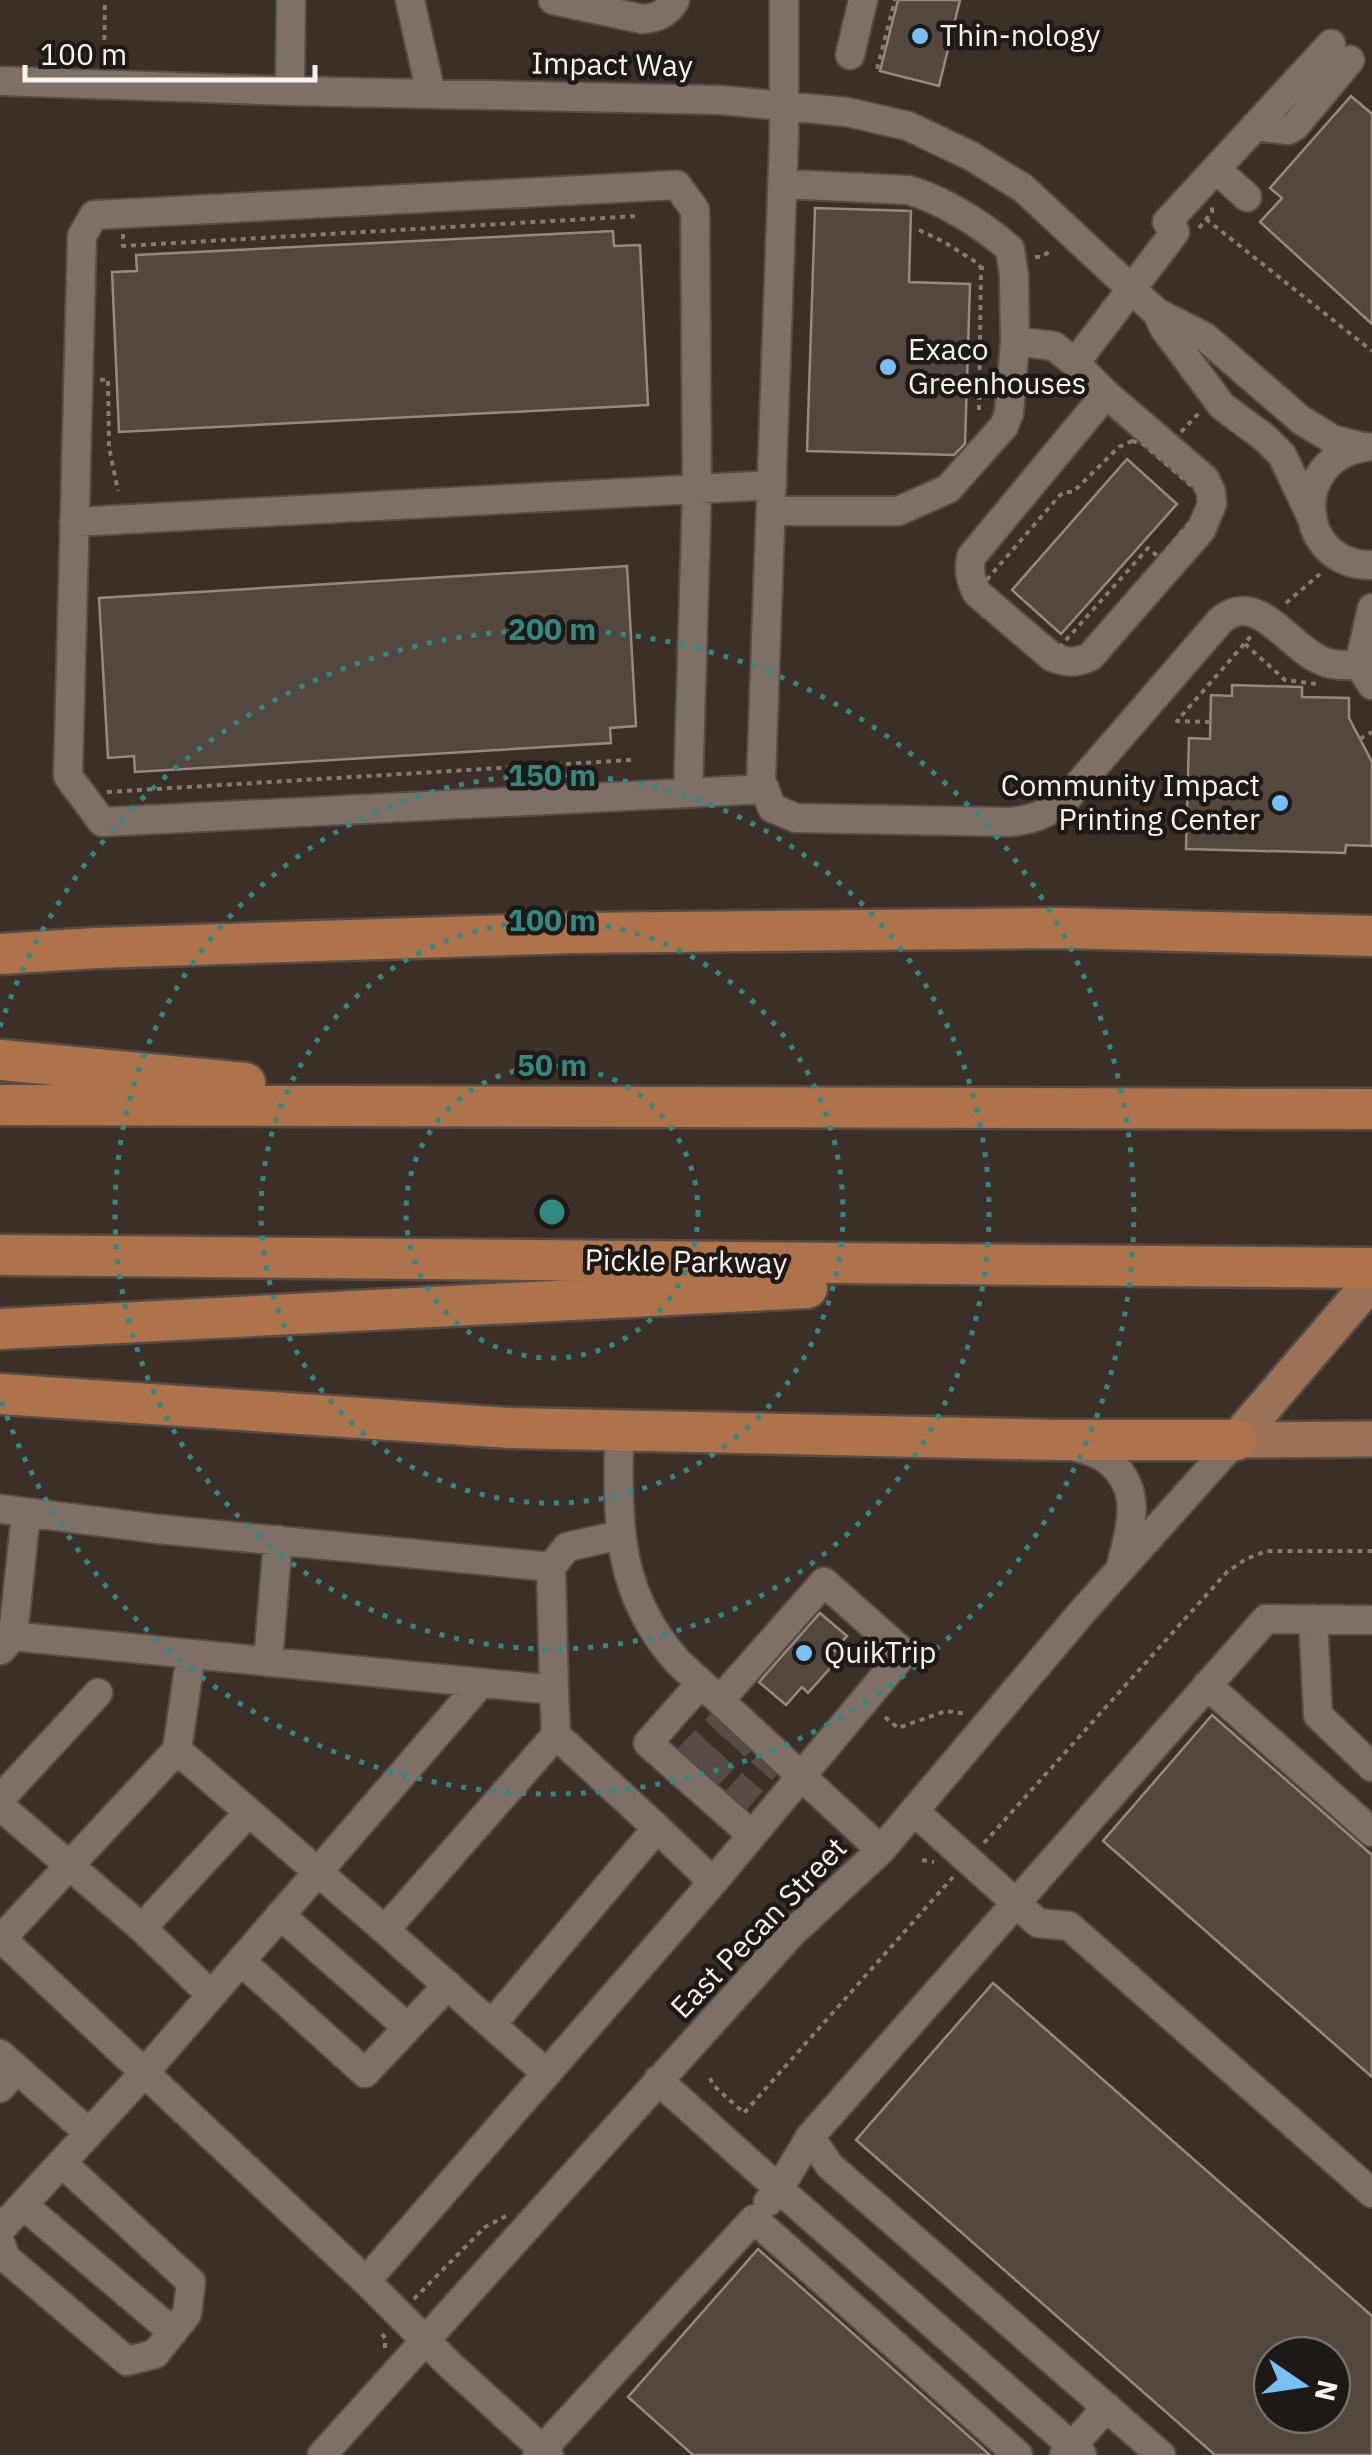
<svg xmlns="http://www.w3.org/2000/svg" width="1372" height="2455" font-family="'IBM Plex Sans',sans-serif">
<rect width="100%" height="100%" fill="#3b2f28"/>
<!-- building -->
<path fill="#54473f" stroke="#978980" stroke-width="2.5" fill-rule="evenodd" d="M898,0H960L939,86L880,71Z
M1351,96L1372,114V324L1260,222L1282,198L1270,188Z
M815,208L911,211L909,282L970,284L965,444L954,455L807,451Z
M613,231L614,246L640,245L648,405L119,432L112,272L137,271L136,255Z
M1127,459L1177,504L1061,634L1012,590Z
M627,566L636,726L610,728L611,743L135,772L134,756L108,758L99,598Z
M1232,685L1302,687V697L1349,698V718L1372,762V846L1346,845L1345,853L1186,849L1189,738L1210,739L1211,695L1232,696Z
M820,1613L847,1636L834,1650L841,1656L808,1693L802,1687L786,1705L759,1682Z
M1212,1715L1372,1855V2077L1103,1841Z
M993,1983L1372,2316V2455H1215L856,2140ZM1272,2355H1332V2415H1272Z
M758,2249L990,2455H693L628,2397Z"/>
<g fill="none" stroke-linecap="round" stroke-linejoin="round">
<!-- minor-tunnel -->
<path stroke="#584c46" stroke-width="28" stroke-dasharray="28 14" stroke-linecap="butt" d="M686,1760L722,1722
M706,1778L742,1740
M734,1803L767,1765"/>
<defs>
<path id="minor" d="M410,0L431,94
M553,0L642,19C657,18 667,14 675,0
M784,0V136L761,780L772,808L796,818L1011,822C1036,819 1046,814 1066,799L1220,621C1256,588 1288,646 1320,660C1332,666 1345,665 1359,665
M850,55L863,0
M0,81L290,91L720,100L847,112L908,126L971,156L1023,188L1156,312L1205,337L1301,420L1332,439L1362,447
M290,91L291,0
M1255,126L1288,130L1295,126L1350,60
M1216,169L1247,197
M783,184L908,190C942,199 984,226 1010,249L1014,276L1015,341
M1157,313L1164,328L1222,406L1265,438L1282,455L1311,516
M1106,394L971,557C969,571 970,580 977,593L1052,657C1067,663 1075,663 1090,657L1201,530L1212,504L1211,492L1205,479L1106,394L1075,363L1175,232L1167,222L1331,44
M1366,447C1289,457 1295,566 1372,565
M771,511H898L948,489L1004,426L1009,413L1015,341L1054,346L1075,363
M74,522L772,485
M1372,608L1359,665L1372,685
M688,793L697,490L695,210L677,185L94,215L82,236L68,776L102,822L688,793L765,789
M619,1430C618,1519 614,1591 678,1662L881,1850
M1073,1446C1083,1449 1095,1452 1103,1457C1145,1485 1131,1526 1121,1566
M0,1509L158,1529L551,1567
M1313,1619L1318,1715L1372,1767
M0,1635L554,1690L551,1567L567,1547L620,1535
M1,1650L13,1636L26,1513
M191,1654L177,1750L385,1930
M268,1662L278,1540
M701,1683L648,1743L752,1835
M1207,1685L1372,1832
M556,1735L657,1828
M0,1799L98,1693
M0,1806L142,1928
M914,1811L1038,1923L1069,1926L1372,2193
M280,1915L407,2027
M0,1937L366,2281
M0,1940L177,1750
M241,1961L365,2073L448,1985
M211,1995L142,1928L249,1812
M492,2024L657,1828L713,1882
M0,2054L89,2133
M546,2073L385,1930L556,1735L554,1690
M658,2080L779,2189L768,2202
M0,2088L17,2069
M810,2137L830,2166L1161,2455
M23,2205L173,2332
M0,2230L145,2072L481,1683
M0,2242L6,2258L127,2361L155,2354L187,2314L191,2282L62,2163
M322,2455L792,1933L881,1850L1083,1611L1236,1440
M537,2455L754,2219L1018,2455
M549,2455L450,2365L366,2281L713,1882L904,1653L824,1582L720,1700
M1064,2455L1107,2407
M1082,2455L779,2189L810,2137L1266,1619L1372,1620"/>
<path id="major" d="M1236,1440L1372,1281
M1236,1440L1372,1439"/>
<path id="highway" d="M0,954L96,948L573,933L1063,928L1372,936
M0,1060L245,1083
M0,1105L1372,1109
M0,1255L1372,1268
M0,1329L807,1288
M0,1394L511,1428L1058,1440H1236"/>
</defs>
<!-- minor casing -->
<use href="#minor" stroke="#564c45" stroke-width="32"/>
<!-- major casing -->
<use href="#major" stroke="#564c45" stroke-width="40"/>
<!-- highway casing -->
<use href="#highway" stroke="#564c45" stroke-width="45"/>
<!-- path -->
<path stroke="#857a74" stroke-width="4" stroke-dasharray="5 5" stroke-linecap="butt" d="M104,60L105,0
M877,69L895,0
M1206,219L1372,351
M1199,228L1212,212V207
M919,230L944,242L979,264L981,268
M123,234V246L638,216
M1035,257H1042L1050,251
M100,380L108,379L109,447L118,491
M979,410L981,268H989
M1181,432L1199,413
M1132,441L1143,444L1199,492L1200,511L1160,558L1148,548L1058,649L984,583L1060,495L1065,492H1073L1119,447Z
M1286,603L1320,574
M1245,644L1285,680L1316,684
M1210,722L1177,721L1252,635
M1360,739L1372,732
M107,792L631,760
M885,1717L898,1728L946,1711L966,1714
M984,1843L1227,1572L1246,1559L1266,1551H1372
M922,1860L934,1862
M710,2078L713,2085L744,2113L953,1877
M414,2299L485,2227L506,2216
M382,2334L385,2338V2351"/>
<!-- minor -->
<use href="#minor" stroke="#7e7067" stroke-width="28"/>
<!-- major -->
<use href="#major" stroke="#9b7256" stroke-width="35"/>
<!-- highway -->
<use href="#highway" stroke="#ae734a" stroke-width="40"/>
</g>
<!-- distance rings -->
<g fill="none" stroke="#328981" stroke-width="5" stroke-dasharray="5 10">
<circle cx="552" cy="1212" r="146"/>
<circle cx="552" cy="1212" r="291"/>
<circle cx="552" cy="1212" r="437"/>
<path d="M0 1027A582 582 0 1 1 0 1397"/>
</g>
<!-- markers -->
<g fill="#76c0f7" stroke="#1e1915" stroke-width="4">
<circle cx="920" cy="36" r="10"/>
<circle cx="888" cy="367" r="10"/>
<circle cx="1280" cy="803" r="10"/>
<circle cx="804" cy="1653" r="10"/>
</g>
<g text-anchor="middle" stroke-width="9" stroke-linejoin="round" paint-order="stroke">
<!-- poi labels -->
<g font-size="30" fill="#faf2ed" stroke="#1e1915" text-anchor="start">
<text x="940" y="46">Thin-nology</text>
<text x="908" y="360">Exaco<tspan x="908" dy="34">Greenhouses</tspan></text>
<text x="1260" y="796" text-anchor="end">Community Impact<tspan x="1260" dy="34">Printing Center</tspan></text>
<text x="824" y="1663">QuikTrip</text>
</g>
<!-- street labels -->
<g font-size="30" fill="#faf2ed" stroke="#1e1915">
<text transform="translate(612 65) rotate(1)" y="10">Impact Way</text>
<text transform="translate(686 1262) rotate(1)" y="10">Pickle Parkway</text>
<text transform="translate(759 1928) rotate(-46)" y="10">East Pecan Street</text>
</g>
</g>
<circle cx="552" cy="1212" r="15" fill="#328981" stroke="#1e1915" stroke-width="5"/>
<g font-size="30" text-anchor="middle" font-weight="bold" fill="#328981" stroke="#1e1915" stroke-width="9" stroke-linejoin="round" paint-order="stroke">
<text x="552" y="640">200 m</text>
<text x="552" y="786">150 m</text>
<text x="552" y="931">100 m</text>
<text x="552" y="1076">50 m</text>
</g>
<!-- north arrow -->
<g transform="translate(1302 2385) rotate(103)"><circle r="48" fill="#1e1915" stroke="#76706b" stroke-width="2.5"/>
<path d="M0-8L18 38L0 25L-18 38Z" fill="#76c0f7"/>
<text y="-15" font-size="28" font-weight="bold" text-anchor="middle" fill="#faf2ed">N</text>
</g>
<!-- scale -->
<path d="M25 65v15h290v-15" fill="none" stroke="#faf2ed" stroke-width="5"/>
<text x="40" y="65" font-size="30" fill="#faf2ed" stroke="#1e1915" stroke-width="8" paint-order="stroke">100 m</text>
</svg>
